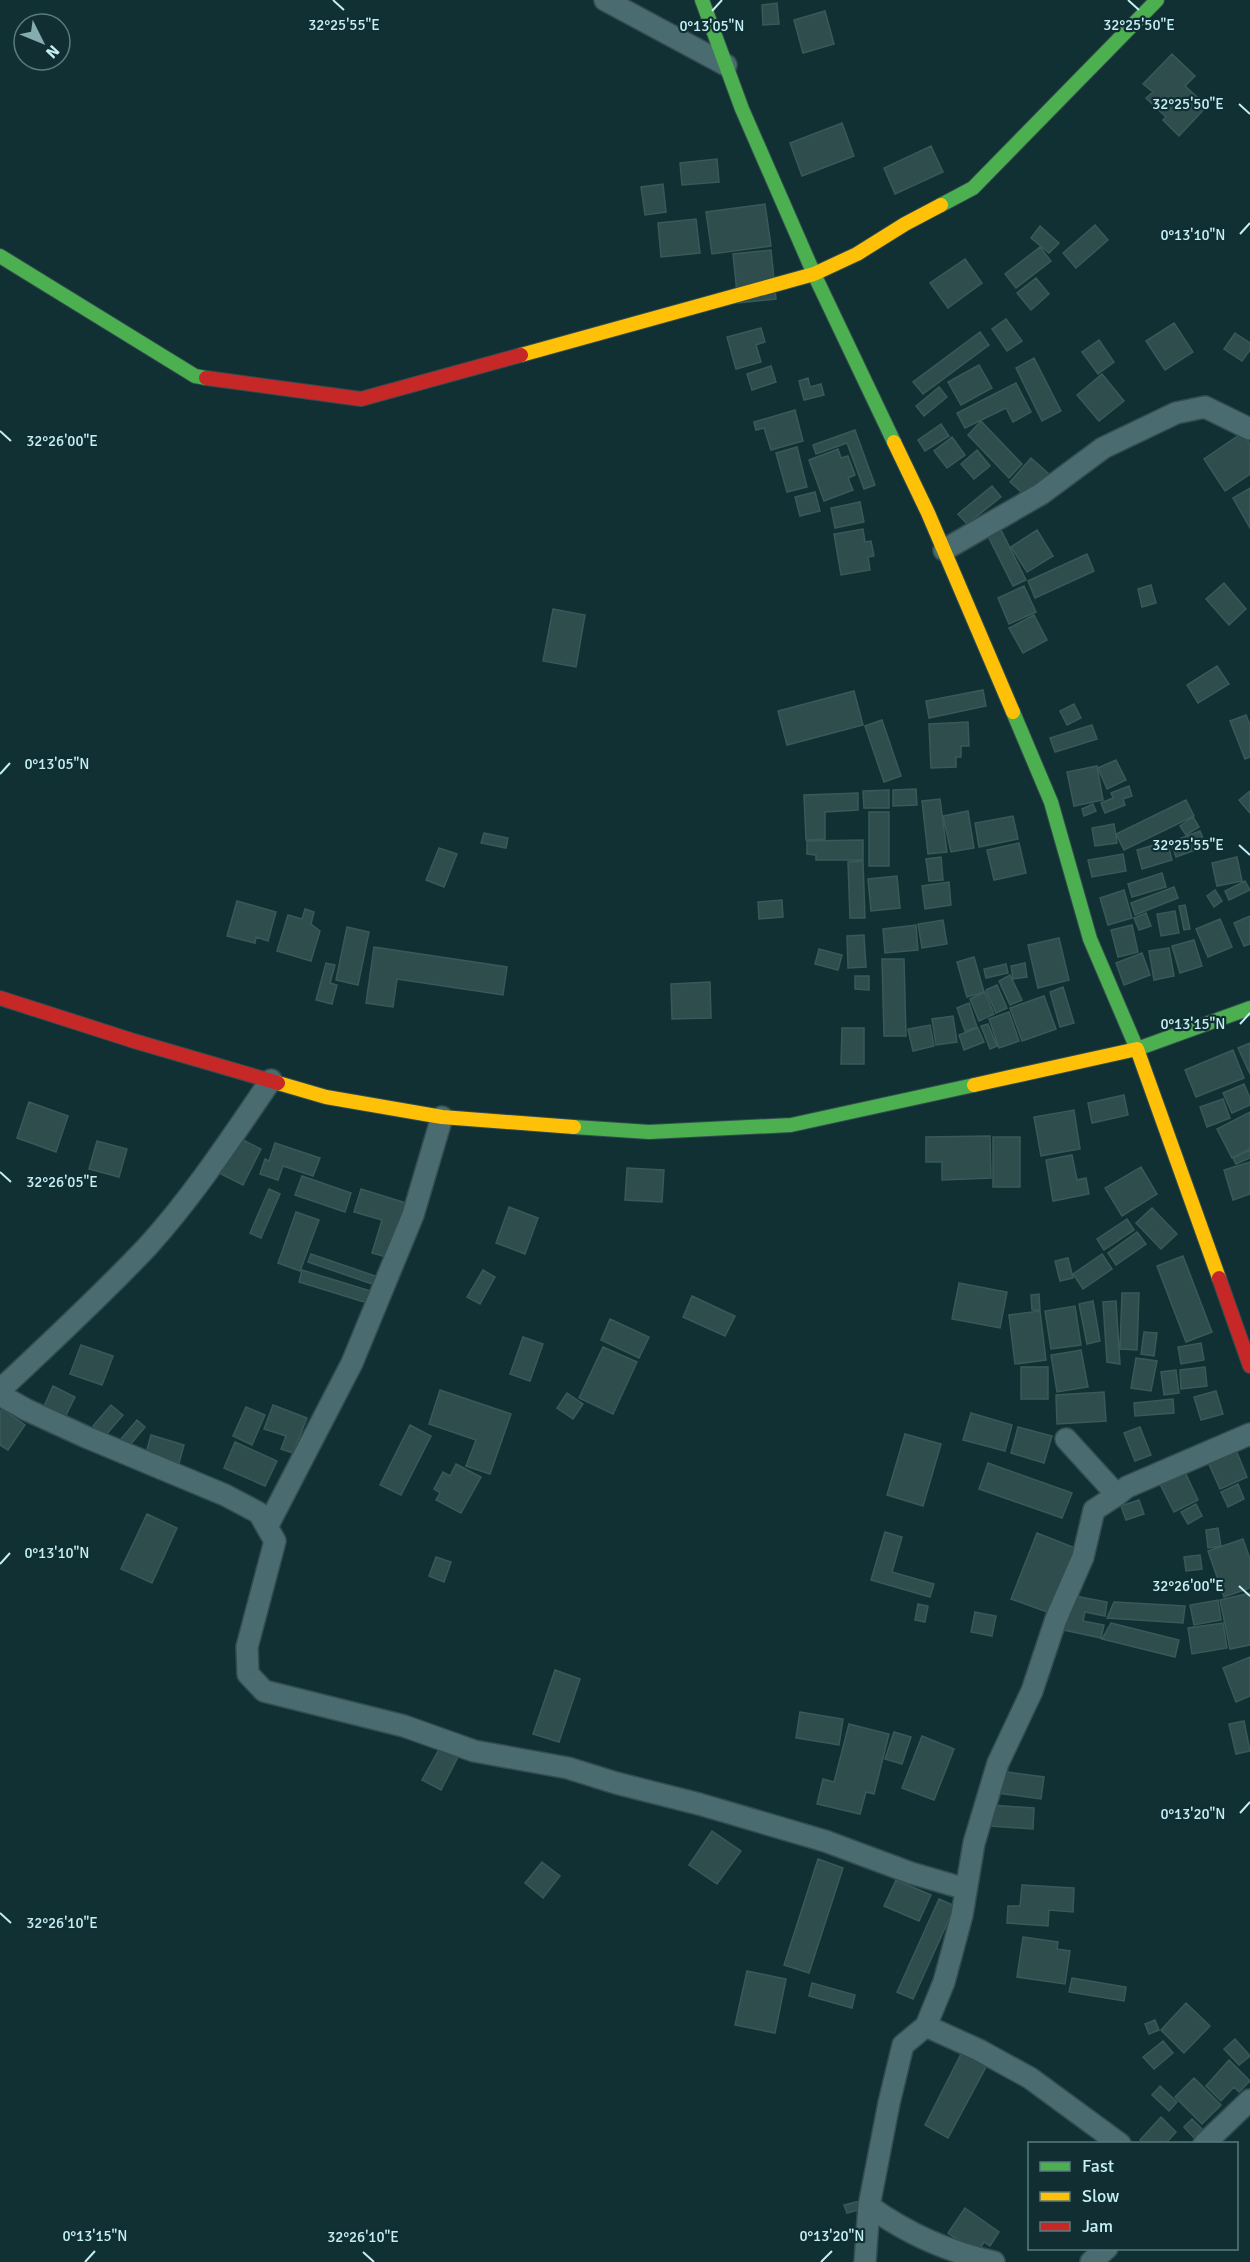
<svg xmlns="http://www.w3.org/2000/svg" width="1250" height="2262" font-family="Signika,sans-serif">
<rect width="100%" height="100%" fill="#113033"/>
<!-- building -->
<path fill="#304d4e" stroke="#395959" stroke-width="1.5" d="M777,3L779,24L763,25L762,5Z
M825,11L834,44L803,53L794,20Z
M1172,54L1195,76L1185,86L1207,106L1179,136L1163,120L1166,117L1146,98L1153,92L1143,84Z
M842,123L854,156L802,176L790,143Z
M931,146L943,172L895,194L884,168Z
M717,159L719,182L682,185L680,163Z
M663,184L666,212L645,215L641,187Z
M765,204L771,246L712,254L706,212Z
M696,219L700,253L661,257L658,223Z
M1095,225L1108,240L1076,268L1063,253Z
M1040,226L1059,243L1049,253L1031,238Z
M1040,247L1051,261L1016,288L1005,274Z
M771,250L776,299L738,303L733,254Z
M965,259L982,283L948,308L930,283Z
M1036,278L1049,294L1031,310L1017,293Z
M1006,319L1022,341L1007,351L992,329Z
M1174,323L1193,352L1165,370L1146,341Z
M761,328L765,342L756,345L761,362L736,369L727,337Z
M980,332L989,345L923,394L913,382Z
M1235,333L1250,343V350L1242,361L1224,349Z
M1099,340L1114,362L1098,374L1082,352Z
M1034,358L1061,411L1042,421L1016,368Z
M979,365L992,388L961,405L948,382Z
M771,366L776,382L752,390L747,374Z
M1102,374L1124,401L1099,421L1077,395Z
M808,378L810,387L821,384L824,395L804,400L799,381Z
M1016,383L1031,412L1013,422L1006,408L965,428L957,413Z
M939,387L947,397L924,416L916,406Z
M795,410L803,441L771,450L764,428L756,430L754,422Z
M981,421L1022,464L1009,478L968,435Z
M941,424L949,436L925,451L918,440Z
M855,430L875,485L864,489L847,443L816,454L813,445Z
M1242,433L1250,444V474L1225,491L1204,459Z
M952,437L965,455L947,468L934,451Z
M797,447L807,487L787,492L776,453Z
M838,449L841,458L848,456L855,475L848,478L853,490L824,501L809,460Z
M977,450L990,466L974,479L961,464Z
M1031,458L1049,474L1028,498L1010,482Z
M992,486L1001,497L967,524L958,514Z
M1250,488V528L1233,498Z
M815,492L820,511L800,516L795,497Z
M860,502L864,522L835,528L831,508Z
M863,529L865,542L871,541L874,556L868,557L870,570L841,575L834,534Z
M1001,530L1026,580L1013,586L988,536Z
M1037,530L1053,556L1027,572L1011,547Z
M1087,554L1094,571L1035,598L1028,581Z
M1224,583L1246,609L1229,625L1206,599Z
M1151,585L1156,603L1142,607L1138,589Z
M1024,586L1036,612L1009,624L998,598Z
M553,609L585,615L576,667L543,661Z
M1034,615L1047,640L1023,653L1009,628Z
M1217,666L1229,684L1198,703L1187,685Z
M983,690L986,706L929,718L926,701Z
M854,691L863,725L787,745L778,711Z
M1074,704L1081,718L1067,725L1060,711Z
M1246,715L1250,725V757L1245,759L1230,721Z
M882,720L901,776L884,782L865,726Z
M968,722L969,746H961V757H956V767L931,768L929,724Z
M1092,725L1097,739L1055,752L1050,738Z
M1116,760L1126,780L1107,789L1098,768Z
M1097,766L1103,800L1074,806L1067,772Z
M1129,786L1132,796L1123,799L1125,805L1105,813L1101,803L1113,798L1111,793Z
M916,789L917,805L893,806V790Z
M889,790V808H864L863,791Z
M1250,791V813L1239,800Z
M858,793V810L825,812V839L806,840L804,795Z
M940,799L947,852L928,854L922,801Z
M1186,800L1194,816L1124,850L1116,834Z
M1093,804L1096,811L1084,816L1082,809Z
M968,811L974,848L951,852L943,816Z
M869,812H889V866H869Z
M1013,816L1018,839L979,847L975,823Z
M1193,817L1199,827L1186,835L1180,826Z
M1114,824L1117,843L1095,846L1092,828Z
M1200,831L1206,846L1176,857L1171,842Z
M484,833L508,838L506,848L481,843Z
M863,840V860H816V855L807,854V841Z
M1167,841L1172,860L1142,869L1137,850Z
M1019,843L1026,873L994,880L987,850Z
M439,848L457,854L444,887L426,880Z
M1123,854L1126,871L1092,877L1088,860Z
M941,857L943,880L929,881L926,859Z
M1237,857L1242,881L1217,886L1212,863Z
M863,861L865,918H850L848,862Z
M1162,873L1166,887L1132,897L1128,884Z
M897,876L900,908L871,911L868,879Z
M1245,881L1250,890L1229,900L1225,891Z
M949,882L951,905L925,909L922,886Z
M1174,887L1178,898L1135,915L1131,903Z
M1124,890L1132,918L1108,925L1100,898Z
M1215,890L1222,901L1214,907L1207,896Z
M782,900L783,917L759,919L758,902Z
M237,901L276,912L268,941L256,937L255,943L227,936Z
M1185,905L1190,929L1184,930L1179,906Z
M305,909L314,912L311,924L320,931L311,961L277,951L288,915L302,919Z
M1175,911L1179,933L1161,936L1157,914Z
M1146,913L1151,926L1139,930L1134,918Z
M1250,916V944L1244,946L1234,923Z
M1220,919L1232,947L1208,957L1196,929Z
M943,920L947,944L922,948L918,924Z
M916,925L918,950L885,953L883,929Z
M1132,925L1138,952L1118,957L1111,930Z
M347,927L369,932L358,985L336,980Z
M864,935L866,967L848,968L847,936Z
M1059,938L1069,980L1038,988L1028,945Z
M1194,940L1202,966L1180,973L1172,946Z
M374,947L507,967L503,995L397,979L393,1007L366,1003Z
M1169,948L1174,976L1154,980L1149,951Z
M819,949L842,955L838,970L815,964Z
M1142,953L1150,975L1124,985L1116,963Z
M974,957L984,992L967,997L957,962Z
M882,959H904L906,1036H884Z
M326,963L335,965L330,983L337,985L332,1004L316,1000Z
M1025,963L1027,977L1013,979L1011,966Z
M1006,964L1008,973L986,978L984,969Z
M1010,975L1022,1000L1010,1005L999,981Z
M855,976H869V990L855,989Z
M710,982L711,1018L672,1019L671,984Z
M997,985L1007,1008L996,1013L986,990Z
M1063,987L1074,1023L1060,1027L1050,992Z
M985,992L994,1014L979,1021L970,999Z
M1044,996L1056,1029L1022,1041L1010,1008Z
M969,1003L977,1027L965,1031L957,1008Z
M1009,1012L1019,1041L999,1048L989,1019Z
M953,1016L957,1042L936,1045L932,1019Z
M988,1024L997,1046L990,1049L981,1026Z
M930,1025L934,1046L913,1051L908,1029Z
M842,1028H864V1064H841Z
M978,1028L984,1042L964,1050L959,1035Z
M1250,1043V1074L1238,1048Z
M1233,1050L1244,1078L1196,1097L1185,1070Z
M1244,1084L1250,1098V1105L1232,1113L1223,1093Z
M1124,1095L1128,1115L1092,1123L1088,1103Z
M1223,1099L1230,1118L1207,1127L1200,1107Z
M29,1102L68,1116L56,1152L17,1138Z
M1074,1110L1080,1149L1041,1156L1034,1117Z
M1250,1112V1149L1232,1158L1217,1129Z
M990,1136L991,1178L942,1180V1162H926V1137Z
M237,1137L261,1149L243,1185L219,1173Z
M993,1137H1020V1187H993Z
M97,1141L127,1149L119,1177L89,1169Z
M275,1143L320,1158L313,1176L283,1166L278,1180L260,1174L265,1159L269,1161Z
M1250,1150V1158L1236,1164L1233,1158Z
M1072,1155L1077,1180L1086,1178L1089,1194L1053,1201L1046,1160Z
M1250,1162V1194L1233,1200L1224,1170Z
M1141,1167L1157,1194L1122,1216L1105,1188Z
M627,1168L664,1170L662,1202L625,1200Z
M302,1176L351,1193L345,1212L295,1195Z
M269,1189L280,1194L261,1238L250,1233Z
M361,1189L406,1203L390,1258L372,1253L382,1220L354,1212Z
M509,1207L538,1218L525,1254L496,1243Z
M1152,1208L1177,1234L1161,1249L1136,1223Z
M296,1212L319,1220L300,1271L278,1263Z
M1127,1219L1134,1230L1104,1250L1097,1239Z
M1137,1232L1146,1244L1116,1265L1108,1253Z
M311,1254L381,1278L378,1286L308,1262Z
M1102,1254L1112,1269L1083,1289L1073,1274Z
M1183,1256L1212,1332L1186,1342L1157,1266Z
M1068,1258L1073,1278L1060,1281L1055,1261Z
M302,1270L377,1293L374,1305L299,1282Z
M483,1270L495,1277L480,1304L467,1297Z
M959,1283L1007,1292L1000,1328L952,1319Z
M1122,1293H1139L1137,1350L1120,1349Z
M1039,1294L1040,1310H1032L1031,1295Z
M692,1296L735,1316L725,1336L683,1317Z
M1093,1301L1100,1341L1087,1344L1079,1304Z
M1116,1301L1120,1364L1107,1362L1103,1302Z
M1075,1306L1081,1345L1051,1349L1045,1311Z
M1040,1311L1046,1360L1015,1364L1009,1315Z
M610,1319L649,1337L639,1358L601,1340Z
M1144,1332L1157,1333L1154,1356L1141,1354Z
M523,1337L543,1344L530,1381L510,1374Z
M1201,1343L1204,1360L1181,1364L1178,1347Z
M81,1345L113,1356L102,1385L70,1374Z
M603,1347L637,1362L613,1414L579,1398Z
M1081,1350L1088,1387L1057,1392L1051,1355Z
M1136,1358L1157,1361L1151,1391L1131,1388Z
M1021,1367H1048V1399H1021Z
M1205,1367L1207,1386L1181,1389L1180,1370Z
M1176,1370L1179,1393L1164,1395L1161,1372Z
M53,1386L75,1397L63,1421L42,1411Z
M440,1390L511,1414L490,1474L466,1466L476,1440L429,1424Z
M1216,1391L1223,1414L1201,1420L1194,1397Z
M1104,1392L1106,1421L1057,1424L1056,1395Z
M567,1393L583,1404L573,1419L557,1408Z
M1173,1399L1174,1413L1135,1416L1134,1403Z
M111,1405L123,1415L105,1436L93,1426Z
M273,1405L307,1418L293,1453L281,1449L286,1436L264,1429Z
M246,1407L265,1415L252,1445L233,1436Z
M2,1409L25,1425L8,1450L0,1445V1412Z
M971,1413L1012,1425L1005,1451L963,1440Z
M137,1420L145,1427L124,1452L116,1445Z
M410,1425L431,1436L401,1495L380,1485Z
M1018,1427L1052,1436L1044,1463L1011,1453Z
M1140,1427L1151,1455L1135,1461L1124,1433Z
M905,1434L941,1444L923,1506L887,1495Z
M151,1435L184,1445L179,1463L146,1453Z
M235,1442L277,1461L265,1486L224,1468Z
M1236,1450L1247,1477L1220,1489L1208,1462Z
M988,1463L1072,1493L1062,1518L979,1489Z
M456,1464L481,1477L461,1513L436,1500L440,1493L434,1489L443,1472L450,1476Z
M1185,1472L1198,1500L1174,1512L1160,1484Z
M1238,1484L1244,1499L1228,1507L1221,1492Z
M1139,1500L1144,1514L1126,1520L1121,1506Z
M1196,1504L1202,1516L1188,1524L1181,1512Z
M147,1514L177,1528L152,1583L121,1569Z
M1218,1528L1221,1546L1208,1548L1206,1530Z
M885,1532L902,1537L892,1572L934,1584L930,1597L871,1580Z
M1037,1533L1075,1548L1050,1613L1011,1599Z
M1243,1539L1250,1559V1588L1224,1597L1208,1551Z
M1200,1555L1202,1569L1186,1571L1184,1557Z
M436,1557L451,1562L444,1582L429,1576Z
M1250,1593V1645L1230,1649L1220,1600Z
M1070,1595L1107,1602L1105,1616L1085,1612L1083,1621L1104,1625L1101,1638L1063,1630Z
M1218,1600L1221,1620L1194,1625L1190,1605Z
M1114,1602L1185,1606L1183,1623L1107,1618Z
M918,1604L928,1606L925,1622L915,1620Z
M975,1612L996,1616L992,1636L971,1632Z
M1111,1623L1179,1640L1175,1657L1102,1639Z
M1223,1623L1227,1648L1192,1654L1188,1628Z
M1250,1657V1696L1236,1702L1223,1668Z
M555,1670L580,1679L559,1742L533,1734Z
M800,1712L843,1719L839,1745L796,1738Z
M1244,1721L1250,1751L1236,1754L1229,1724Z
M849,1724L889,1734L874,1794L866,1792L860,1814L817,1804L823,1779L834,1782Z
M894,1732L911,1737L902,1764L885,1759Z
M922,1736L954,1749L934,1800L902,1788Z
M441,1746L459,1755L441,1790L422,1780Z
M1000,1771L1044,1777L1041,1799L997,1793Z
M991,1805L1034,1808L1033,1829L990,1826Z
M712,1831L741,1851L717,1884L689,1865Z
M818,1859L843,1868L809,1973L784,1965Z
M542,1862L560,1876L543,1898L525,1883Z
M896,1880L931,1895L919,1921L884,1906Z
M1022,1885L1074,1888L1073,1912L1049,1910L1048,1926L1007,1923L1008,1906H1020Z
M939,1899L955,1906L913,1999L897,1992Z
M1023,1937L1058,1942L1057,1949L1070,1951L1065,1984L1017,1977Z
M747,1971L786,1979L775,2033L735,2025Z
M1072,1978L1126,1987L1124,2001L1069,1992Z
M812,1983L855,1995L852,2008L809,1996Z
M1186,2003L1210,2026L1184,2053L1161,2030Z
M1155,2020L1159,2030L1149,2034L1145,2024Z
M1235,2039L1250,2056L1239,2065L1224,2049Z
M1163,2041L1173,2053L1154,2069L1143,2057Z
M962,2052L987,2065L948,2138L925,2125Z
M1229,2060L1250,2081L1239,2092L1234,2087L1221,2101L1206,2086Z
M1194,2078L1221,2105L1202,2124L1175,2097Z
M1160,2086L1177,2102L1169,2111L1152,2095Z
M1161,2117L1176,2132L1165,2144H1144L1140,2140Z
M1192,2119L1202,2129L1194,2138L1184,2127Z
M860,2201L862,2209L847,2213L844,2205Z
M965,2208L999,2232L990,2246L984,2242L977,2253L948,2233Z"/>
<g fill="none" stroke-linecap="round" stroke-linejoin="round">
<defs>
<path id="street" d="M605,0L726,65
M944,550L1041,494L1103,448L1176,413L1205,407L1250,429
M0,1390C50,1343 101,1296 148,1246C194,1195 232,1137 271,1080
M0,1395L27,1410L86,1437L225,1495L259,1513L275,1541L247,1647L248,1674L264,1691L404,1726L474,1751L568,1768L616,1783L699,1804L825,1841L911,1873L966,1889
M1066,1439L1117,1495L1127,1487L1250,1434
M267,1527L352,1363L413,1215L442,1117
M926,2026L979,2050L1030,2078L1120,2144
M1204,2144L1250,2100
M869,2206C906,2233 949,2252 994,2262
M865,2262L869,2206L889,2103L903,2045L926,2026L944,1982L962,1915L974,1843L998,1763L1032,1691L1056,1619L1083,1557L1094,1510L1117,1495
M1091,2262L1107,2248"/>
<path id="fast" d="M702,0L742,109L814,274L894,442
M941,205L973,188L1157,0
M0,256L195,376L206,378
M1013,712L1051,802L1090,939L1137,1049L1250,1008
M574,1127L649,1132L791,1125L974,1085"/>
<path id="slow" d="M521,355L814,274L857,254L905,224L941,205
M894,442L928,513L1013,712
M278,1083L326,1097L442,1117L574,1127
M974,1085L1137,1049L1219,1278"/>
<path id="jam" d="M206,378L361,399L521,355
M0,998L134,1041L278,1083
M1219,1278L1250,1366"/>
</defs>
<!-- street casing -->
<use href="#street" stroke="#334c4f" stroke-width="24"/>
<!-- fast casing -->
<use href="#fast" stroke="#334c4f" stroke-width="16"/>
<!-- slow casing -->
<use href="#slow" stroke="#334c4f" stroke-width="16"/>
<!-- jam casing -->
<use href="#jam" stroke="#334c4f" stroke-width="16"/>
<!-- street -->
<use href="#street" stroke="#4a6c70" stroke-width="21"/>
<!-- fast -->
<use href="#fast" stroke="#4caf50" stroke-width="14"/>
<!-- slow -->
<use href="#slow" stroke="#ffc107" stroke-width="14"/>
<!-- jam -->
<use href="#jam" stroke="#c62828" stroke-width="14"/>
</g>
<!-- ticks -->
<path fill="none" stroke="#c3eff5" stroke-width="2" d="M333,0L344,10M1128,0L1139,10M712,11L722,0M1239,104L1250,114M1240,234L1250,223M0,431L11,441M0,774L10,763M1239,845L1250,855M1240,1024L1250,1013M0,1172L11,1182M0,1564L10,1553M1239,1586L1250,1596M1240,1813L1250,1802M0,1913L11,1923M363,2252L374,2262M85,2262L95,2251M821,2262L832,2251"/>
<g font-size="15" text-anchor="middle" fill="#c3eff5" stroke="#112f33" stroke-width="4.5" stroke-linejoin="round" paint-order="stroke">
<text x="344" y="30">32°25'55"E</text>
<text x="1139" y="30">32°25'50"E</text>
<text x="712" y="31">0°13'05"N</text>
<text x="1188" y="109">32°25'50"E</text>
<text x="1193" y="240">0°13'10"N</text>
<text x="62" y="446">32°26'00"E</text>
<text x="57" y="769">0°13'05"N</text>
<text x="1188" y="850">32°25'55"E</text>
<text x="1193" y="1029">0°13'15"N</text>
<text x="62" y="1187">32°26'05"E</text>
<text x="57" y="1558">0°13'10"N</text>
<text x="1188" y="1591">32°26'00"E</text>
<text x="1193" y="1819">0°13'20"N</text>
<text x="62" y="1928">32°26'10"E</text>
<text x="95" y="2241">0°13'15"N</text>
<text x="832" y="2241">0°13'20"N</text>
<text x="363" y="2242">32°26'10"E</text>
</g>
<!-- legend -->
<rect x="1028" y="2142" width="210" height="108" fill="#112f33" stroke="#587c81" stroke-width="1.5"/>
<rect x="1040" y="2162" width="30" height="9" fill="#4caf50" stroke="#587c81" stroke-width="1.5"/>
<text x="1082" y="2172" font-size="18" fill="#c3eff5">Fast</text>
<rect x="1040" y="2192" width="30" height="9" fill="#ffc107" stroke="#587c81" stroke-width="1.5"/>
<text x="1082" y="2202" font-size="18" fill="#c3eff5">Slow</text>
<rect x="1040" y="2222" width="30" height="9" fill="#c62828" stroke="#587c81" stroke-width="1.5"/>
<text x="1082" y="2232" font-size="18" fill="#c3eff5">Jam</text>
<!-- north arrow -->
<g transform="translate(42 42) rotate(133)"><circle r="28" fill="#112f33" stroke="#587c81" stroke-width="1.5"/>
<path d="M0-4.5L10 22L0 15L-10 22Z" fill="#85acb1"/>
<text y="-9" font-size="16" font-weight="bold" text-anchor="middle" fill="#c3eff5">N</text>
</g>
</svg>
